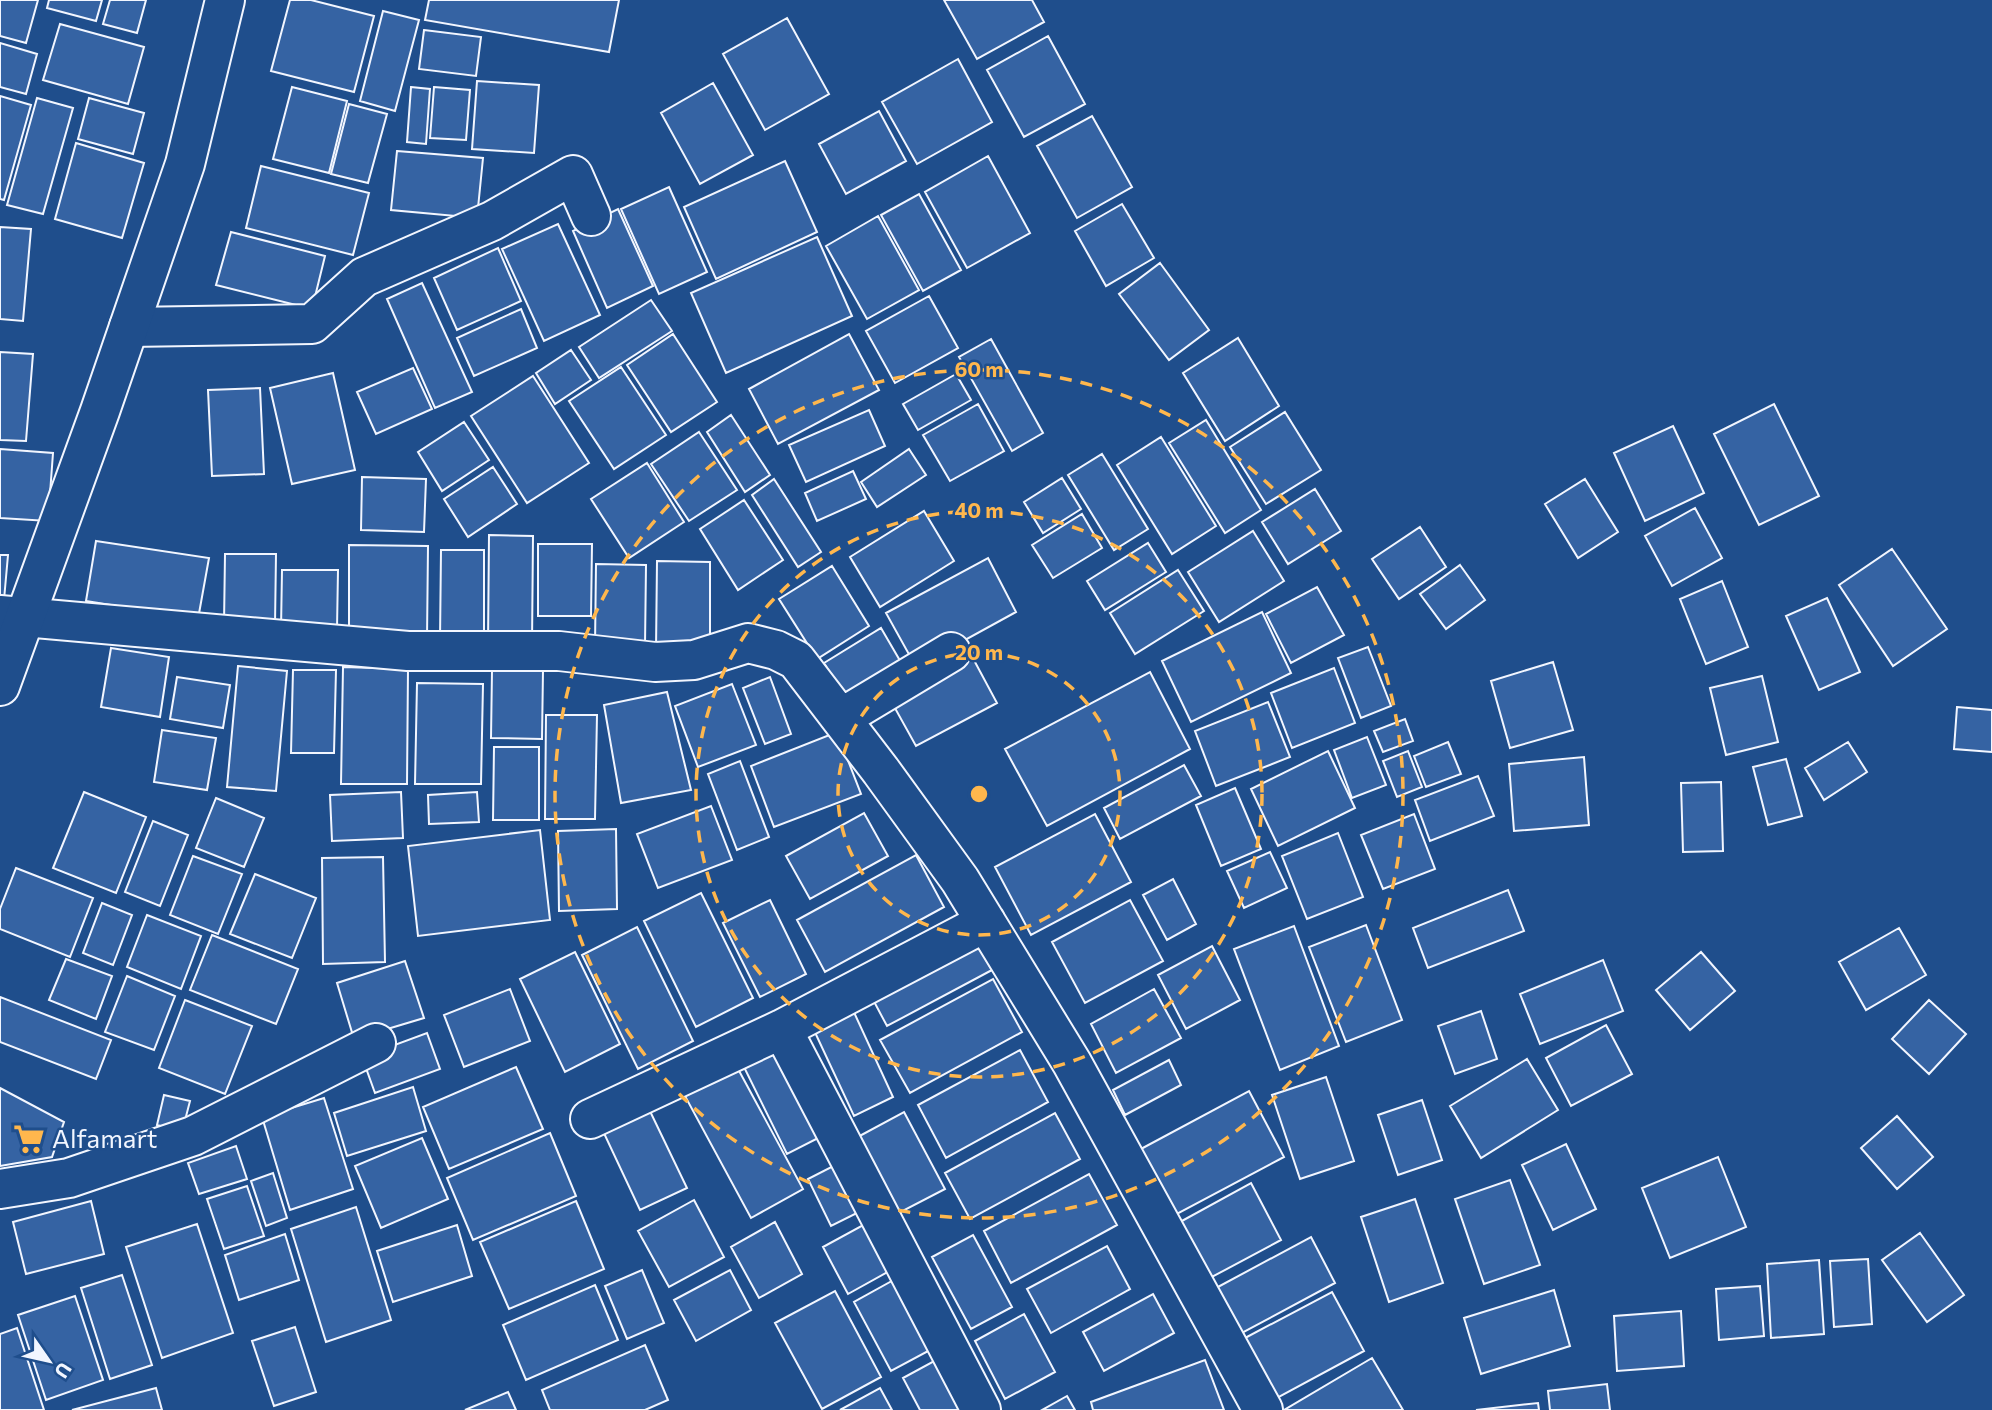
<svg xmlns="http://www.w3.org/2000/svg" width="1992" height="1410" font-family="Commissioner,sans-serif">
<rect width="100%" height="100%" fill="#1f4e8c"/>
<!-- building -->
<path fill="#3563a3" stroke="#f2f6ff" stroke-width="2" d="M0,0H38L26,43L0,36Z
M49,0H102L96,21L47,8Z
M110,0H146L137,33L103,24Z
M290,0H311L374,16L354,92L271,71Z
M429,0H619L609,52L425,20Z
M944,0H1032L1044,22L977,59Z
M383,11L419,20L395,111L360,101Z
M787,18L829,94L765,130L723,54Z
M60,24L144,47L128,104L43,80Z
M424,30L481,37L476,76L419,69Z
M1048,36L1085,104L1024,137L987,70Z
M0,43L37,54L26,94L0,87Z
M958,59L992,122L917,164L882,102Z
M477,81L539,85L534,153L472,149Z
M713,83L753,155L700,184L661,113Z
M292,87L347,101L329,173L273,159Z
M411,87L430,89L426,144L407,142Z
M434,87L470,90L466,140L430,138Z
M0,96L31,105L4,200L0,199Z
M37,98L73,108L43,214L7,205Z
M89,98L144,113L133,154L78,139Z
M349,104L387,114L368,183L331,174Z
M879,111L906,161L846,194L819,144Z
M1092,116L1132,187L1077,218L1037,146Z
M76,143L144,163L122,238L55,219Z
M397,151L483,158L477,218L391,210Z
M988,156L1030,233L967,268L925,192Z
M785,161L817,232L716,279L684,207Z
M261,166L369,193L353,255L246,228Z
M669,187L707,272L659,294L621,209Z
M919,194L961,270L923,291L881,215Z
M1122,204L1154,258L1106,286L1075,231Z
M618,209L653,286L607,308L573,231Z
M878,216L919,290L867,319L826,246Z
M558,224L600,315L544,341L502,249Z
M0,227L31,229L23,321L0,319Z
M231,232L325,256L312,309L216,285Z
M817,237L852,316L726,373L691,293Z
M498,248L521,301L457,330L434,278Z
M1160,263L1209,330L1169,360L1119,294Z
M422,283L472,392L435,408L387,299Z
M929,296L958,348L895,383L866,331Z
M651,300L672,331L599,378L579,347Z
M521,309L537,348L474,376L457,338Z
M673,334L717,402L671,432L627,365Z
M849,334L879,390L778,444L749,389Z
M1238,338L1279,406L1225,441L1183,373Z
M991,339L1043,433L1012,451L959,357Z
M571,350L591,380L555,404L536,373Z
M0,352L33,354L26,441L0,440Z
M621,367L666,435L614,469L569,401Z
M413,368L432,409L376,434L357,392Z
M333,373L355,470L292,484L270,388Z
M956,374L971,400L918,430L903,404Z
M533,376L589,463L527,503L471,416Z
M260,388L264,474L212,476L208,390Z
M978,404L1004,451L950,481L923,435Z
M1774,404L1819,496L1759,525L1714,434Z
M869,410L885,446L806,482L789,445Z
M1285,412L1321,470L1266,504L1230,447Z
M731,415L770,475L745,492L707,432Z
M1206,420L1261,510L1225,533L1169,443Z
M464,422L489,460L442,491L418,452Z
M1673,426L1704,493L1645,521L1614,453Z
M699,432L737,490L689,521L651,464Z
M1161,437L1216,526L1172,554L1117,465Z
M0,449L53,453L48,521L0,518Z
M909,449L926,475L877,507L861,482Z
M1102,454L1148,529L1114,550L1068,475Z
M647,463L684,522L629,558L591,499Z
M493,467L517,504L468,537L444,499Z
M853,471L866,499L817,521L805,493Z
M362,477L426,479L424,532L361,530Z
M1062,478L1081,509L1043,533L1024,502Z
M774,479L821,552L798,567L752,495Z
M1585,479L1618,532L1578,558L1545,504Z
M1315,489L1341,531L1288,564L1262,522Z
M744,500L783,560L738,590L700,529Z
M1695,508L1722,558L1672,586L1645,536Z
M924,511L954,561L880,607L850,557Z
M1082,514L1102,548L1053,578L1032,545Z
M1420,527L1446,567L1399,599L1372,559Z
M1253,531L1284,581L1219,622L1188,572Z
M489,535L533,536L532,645H488Z
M96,541L209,558L198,619L86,601Z
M1148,543L1166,572L1105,610L1087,581Z
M538,544H592L591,616H538Z
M349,545L428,546L427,639L349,638Z
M1892,549L1947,629L1893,666L1839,585Z
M441,550H484V639L440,640Z
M225,554H276L275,625L224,624Z
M0,555H8L3,611H0Z
M988,558L1016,612L916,667L886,613Z
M657,561L710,562V650H656Z
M596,564L646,565L645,646H595Z
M1460,565L1485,600L1446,629L1420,594Z
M832,566L869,626L817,659L779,599Z
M282,570H338L337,629H281Z
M1178,570L1204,611L1135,654L1110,613Z
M1722,581L1748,647L1706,664L1680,599Z
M1317,587L1344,635L1291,663L1266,614Z
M1827,598L1860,672L1819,690L1786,616Z
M1262,612L1291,673L1191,722L1162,661Z
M881,628L906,671L850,706L824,663Z
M1368,647L1391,706L1361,718L1338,658Z
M111,648L169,657L160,717L101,707Z
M968,649L997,703L916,746L886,692Z
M1553,662L1573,730L1510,748L1491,681Z
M238,666L287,671L276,791L227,787Z
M343,667L408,669L407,784H341Z
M1334,668L1355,723L1292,748L1271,693Z
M293,670H336L334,753H291Z
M492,670H543L542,739L491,738Z
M1150,672L1190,749L1047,826L1005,749Z
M1762,676L1778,742L1726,755L1710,688Z
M177,677L230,685L223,728L170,719Z
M770,677L791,734L765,744L743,688Z
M417,683L483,684L481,784H415Z
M732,684L756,745L698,767L675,706Z
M667,692L691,790L621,803L604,705Z
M1268,702L1290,757L1216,786L1195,731Z
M1957,707L1992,710V752L1954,749Z
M546,715H597L595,819H545Z
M1405,719L1413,741L1383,752L1374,731Z
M162,730L216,738L207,790L154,782Z
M837,732L861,794L774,827L751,766Z
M1367,737L1386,785L1352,798L1334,750Z
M1448,742L1461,774L1426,787L1414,756Z
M1848,742L1867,772L1824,800L1805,768Z
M494,747H539V820H493Z
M1328,751L1355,808L1278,846L1251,789Z
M1408,751L1422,787L1397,797L1383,761Z
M1584,757L1589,825L1514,831L1509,764Z
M1786,759L1802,816L1768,825L1753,767Z
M740,761L769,837L737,850L708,774Z
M1184,765L1201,796L1120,839L1104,808Z
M1478,776L1494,816L1430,841L1415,800Z
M1721,782L1723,851L1683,852L1681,783Z
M1235,788L1261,849L1221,866L1196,805Z
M84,792L146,817L116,893L53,868Z
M401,792L403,838L332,841L330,795Z
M477,792L479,822L429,824L428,795Z
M216,798L264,818L244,867L196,848Z
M711,806L732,860L658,888L637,834Z
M864,813L888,856L810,899L786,856Z
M1095,814L1131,882L1031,935L995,867Z
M1414,814L1435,869L1383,889L1361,835Z
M153,821L188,835L160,906L125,892Z
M616,829L617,909L559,911L558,831Z
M540,830L550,920L418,936L408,846Z
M1338,833L1363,897L1307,919L1282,856Z
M1270,852L1287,888L1244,908L1227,871Z
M916,855L944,907L825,972L797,920Z
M193,856L242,874L218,934L170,915Z
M383,857L385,962L323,964L322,858Z
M16,868L93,898L70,957L0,929V909Z
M255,874L316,898L292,958L230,934Z
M1173,879L1196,924L1167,940L1143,895Z
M1508,890L1524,931L1428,968L1413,928Z
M701,893L753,998L696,1027L644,921Z
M770,900L806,974L760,997L723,923Z
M1130,900L1163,961L1085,1003L1052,942Z
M102,903L132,915L113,965L83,953Z
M147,915L201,936L181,989L127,967Z
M1366,925L1402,1020L1346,1042L1309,947Z
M1294,926L1339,1046L1280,1070L1234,949Z
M637,927L693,1041L638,1069L582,955Z
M1899,928L1926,975L1866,1010L1839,962Z
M212,935L298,969L276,1024L190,990Z
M974,939L992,970L887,1026L870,994Z
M1212,946L1240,1000L1186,1029L1158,975Z
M575,952L620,1044L565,1072L520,979Z
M1701,952L1735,991L1690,1030L1656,990Z
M66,959L112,976L96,1019L49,1000Z
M1603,960L1623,1011L1540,1044L1520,994Z
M405,961L424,1018L354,1039L337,983Z
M127,976L175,996L154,1050L105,1032Z
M993,979L1022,1032L910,1093L880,1040Z
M510,989L530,1041L464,1067L444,1015Z
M1154,989L1181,1038L1116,1073L1091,1024Z
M0,997L111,1040L96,1079L0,1042Z
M185,1000L252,1026L225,1094L159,1068Z
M1929,1000L1966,1034L1929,1074L1892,1039Z
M852,1008L893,1097L854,1116L812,1026Z
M1481,1011L1497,1059L1455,1074L1438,1026Z
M1606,1025L1632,1074L1571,1106L1546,1058Z
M427,1033L440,1069L375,1093L362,1057Z
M782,1035L830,1132L787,1154L739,1057Z
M1020,1050L1048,1102L946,1158L918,1105Z
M731,1056L803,1189L751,1218L679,1085Z
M1527,1059L1558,1110L1481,1158L1450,1106Z
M1169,1060L1181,1085L1125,1115L1113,1090Z
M516,1067L543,1129L449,1169L423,1107Z
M1326,1077L1354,1161L1300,1179L1272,1095Z
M413,1087L426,1131L347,1156L334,1113Z
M0,1088L64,1122L52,1157L0,1166Z
M1249,1091L1284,1157L1175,1215L1139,1150Z
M164,1095L190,1101L182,1132L157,1125Z
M324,1098L353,1189L290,1210L262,1117Z
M1422,1100L1442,1160L1398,1175L1378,1115Z
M648,1107L687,1188L640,1210L602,1129Z
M904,1112L945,1189L895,1215L854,1139Z
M1055,1113L1080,1159L970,1219L945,1173Z
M1897,1116L1933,1157L1897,1189L1861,1148Z
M550,1133L576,1196L473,1240L447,1178Z
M422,1138L448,1199L381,1228L355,1166Z
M1566,1144L1596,1209L1553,1230L1522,1165Z
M236,1146L247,1179L199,1194L188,1163Z
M1718,1157L1746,1227L1670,1258L1642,1188Z
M843,1161L867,1208L831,1226L808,1179Z
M273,1173L287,1218L266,1226L251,1181Z
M1089,1174L1117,1225L1011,1283L984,1231Z
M1510,1180L1540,1265L1484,1284L1455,1199Z
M1251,1183L1281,1240L1210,1278L1180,1222Z
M247,1186L264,1236L224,1249L207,1199Z
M1415,1199L1443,1283L1389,1302L1361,1217Z
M694,1200L724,1257L669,1287L638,1231Z
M91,1201L104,1254L26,1274L13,1222Z
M576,1201L604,1269L509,1309L480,1242Z
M356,1207L391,1320L326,1342L291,1229Z
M876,1218L902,1264L848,1294L823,1247Z
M775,1222L802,1274L759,1298L731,1247Z
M197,1224L233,1333L162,1358L126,1247Z
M457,1225L472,1276L393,1302L377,1251Z
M1920,1233L1964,1295L1927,1322L1882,1260Z
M285,1234L299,1280L239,1300L225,1255Z
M973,1235L1012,1307L971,1329L932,1257Z
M1311,1237L1335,1283L1240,1334L1216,1288Z
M1107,1246L1130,1289L1051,1333L1027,1289Z
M1868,1259L1872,1324L1834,1327L1830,1261Z
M1819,1260L1824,1334L1771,1338L1767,1264Z
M642,1270L664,1323L627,1339L605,1286Z
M730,1270L751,1310L696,1341L674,1300Z
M908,1272L945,1342L891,1371L854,1302Z
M122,1275L152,1365L110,1379L81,1288Z
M595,1285L618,1340L526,1380L503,1325Z
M1760,1286L1764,1336L1719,1340L1716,1289Z
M1554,1290L1570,1346L1481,1374L1464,1318Z
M835,1291L881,1377L822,1409L775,1323Z
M1332,1292L1364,1351L1277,1398L1245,1338Z
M1153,1294L1174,1333L1104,1371L1083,1332Z
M75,1296L103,1380L46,1400L18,1315Z
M1681,1311L1684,1366L1617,1371L1614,1316Z
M1024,1314L1055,1372L1005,1399L975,1341Z
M295,1327L316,1392L274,1406L252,1341Z
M17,1328L44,1410H0V1334Z
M645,1345L668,1400L645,1410H550L542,1390Z
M947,1354L977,1410H920L903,1378Z
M1372,1358L1403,1410H1284Z
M1205,1360L1224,1410H1093L1091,1402Z
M1607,1384L1610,1410H1550L1548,1391Z
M156,1388L162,1410H72Z
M880,1388L892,1410H840Z
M508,1392L516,1410H465Z
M1067,1396L1075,1410H1042Z
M1538,1403L1539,1410H1476Z"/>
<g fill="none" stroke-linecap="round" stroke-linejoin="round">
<defs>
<path id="minor" d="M129,327L312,324L364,277L492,221L573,175L591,216
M0,615L408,651H559L655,662L694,660L748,643L776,650L796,660L881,771L960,880L1072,1063L1263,1410
M841,718L951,652
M782,1029L981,1410
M590,1119L782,1029L986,922
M0,1189L69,1178L193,1136L376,1043"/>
<path id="tertiary" d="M0,686L100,411L185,164L225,0"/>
</defs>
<!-- minor casing -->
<use href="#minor" stroke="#f2f6ff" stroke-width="42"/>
<!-- tertiary casing -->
<use href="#tertiary" stroke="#f2f6ff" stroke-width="42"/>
<!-- minor -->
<use href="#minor" stroke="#1f4e8c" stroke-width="38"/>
<!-- tertiary -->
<use href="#tertiary" stroke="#1f4e8c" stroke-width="38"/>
</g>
<!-- distance rings -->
<g fill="none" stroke="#ffb74d" stroke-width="3.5" stroke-dasharray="12 9">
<circle cx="979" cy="794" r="141"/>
<circle cx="979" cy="794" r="283"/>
<circle cx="979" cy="794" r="424"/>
</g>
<!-- icons -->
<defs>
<symbol id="supermarket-bare" viewBox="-9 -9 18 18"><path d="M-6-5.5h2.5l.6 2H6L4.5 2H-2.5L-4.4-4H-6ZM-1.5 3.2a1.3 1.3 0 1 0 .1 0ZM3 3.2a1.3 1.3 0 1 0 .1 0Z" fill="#ffb74d" stroke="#1f4e8c" stroke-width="2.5" paint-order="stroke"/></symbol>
</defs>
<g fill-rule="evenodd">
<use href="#supermarket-bare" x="7" y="1117" width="44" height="44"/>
</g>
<g text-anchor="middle" stroke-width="5" stroke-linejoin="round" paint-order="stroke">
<!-- poi labels -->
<g font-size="26" fill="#f2f6ff" stroke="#1f4e8c" text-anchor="start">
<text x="52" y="1148">Alfamart</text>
</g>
</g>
<circle cx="979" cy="794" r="10" fill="#ffb74d" stroke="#1f4e8c" stroke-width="3.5"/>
<g font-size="21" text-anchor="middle" font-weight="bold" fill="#ffb74d" stroke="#1f4e8c" stroke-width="5" stroke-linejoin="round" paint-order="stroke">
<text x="979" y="377">60 m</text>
<text x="979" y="518">40 m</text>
<text x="979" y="660">20 m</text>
</g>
<!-- north arrow -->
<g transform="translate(49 1361) rotate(124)" stroke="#1f4e8c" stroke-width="5" paint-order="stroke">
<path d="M0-5L12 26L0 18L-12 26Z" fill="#f2f6ff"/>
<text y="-10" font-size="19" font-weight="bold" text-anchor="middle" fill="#f2f6ff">U</text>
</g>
</svg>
